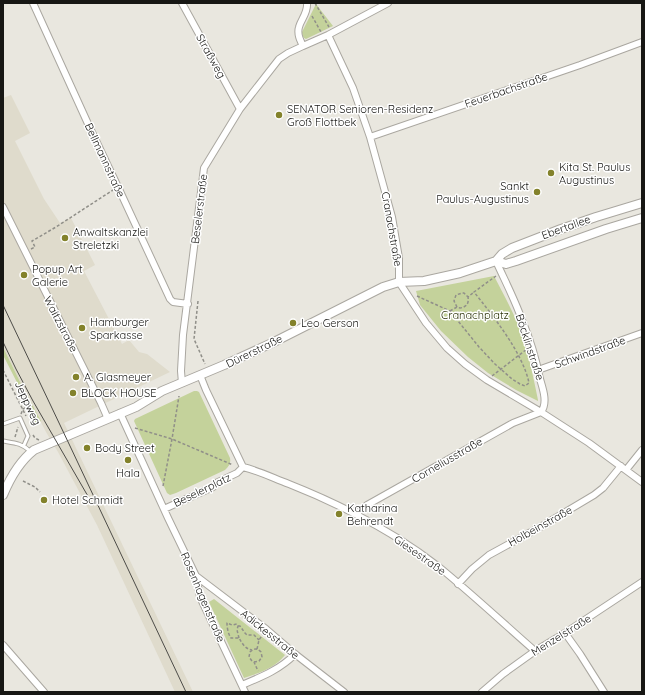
<svg xmlns="http://www.w3.org/2000/svg" width="645" height="695" font-family="Quicksand,sans-serif">
<rect width="100%" height="100%" fill="#e9e7df"/>
<!-- built -->
<path fill="#dfdbcc" d="M11,95L30,133L15,141L44,199L60,223L71,218L95,265L84,271L122,344L129,340L139,352L147,354L170,372L64,423L193,692H175L97,525L58,452L46,432L23,388L3,347V98Z"/>
<!-- green -->
<path fill="#c4d29b" d="M316,4L333,26L306,39C303,38 302,35 302,32Z
M494,276C505,297 518,321 525,343C530,361 534,381 538,400V401L516,390L488,373L468,357L441,331L420,305L416,291Z
M3,347L23,388L41,421L35,423L29,406L3,355Z
M194,391H197L199,392L230,458C231,464 229,466 225,470L176,493L170,495L167,493L134,421L135,419Z
M214,599L285,655C275,668 259,673 244,678L209,602Z"/>
<g fill="none" stroke-linecap="round" stroke-linejoin="round">
<defs>
<path id="lane" d="M3,424L20,418L28,436L24,445
M3,441C15,443 21,443 30,451"/>
<path id="street" d="M33,3L89,126L118,187L170,299L173,302L188,304
M182,3L240,109
M328,35L353,88L370,137L392,217L399,258V282L426,323L447,348L465,364L487,380L541,412L589,443L642,482
M303,46L328,35L388,3
M370,137L580,65L642,42
M3,207L101,403L108,419
M496,261C505,281 515,300 522,320C530,339 536,359 540,379C543,389 548,403 541,412
M538,370L642,333
M200,375L206,390L243,467
M182,383L181,371L183,335L204,168L240,109L279,59L288,53L303,46C300,40 297,34 299,27C301,19 308,13 307,3
M120,413L168,518L196,576L200,597L245,692
M243,467C259,471 273,478 289,484C342,505 394,532 439,567C472,594 503,623 535,651
M626,470L642,450
M164,509L213,487L218,482L237,473L243,467
M356,514L367,505L513,423L541,412
M196,576L266,629L295,654L344,692
M458,584L472,569L489,555L542,526L594,495L603,488L621,466
M565,633L580,654L604,692
M3,645L44,692
M242,685C261,677 281,669 295,654
M482,692L503,674L535,651L565,633L642,582"/>
<path id="secondary" d="M496,261L506,264L516,261L606,229L642,218
M3,495C10,478 20,461 34,450L136,407L162,391L224,365L274,342L383,287L399,282L424,281L460,273L496,261L502,254L512,248L561,229L596,217L642,203"/>
</defs>
<!-- lane casing -->
<use href="#lane" stroke="#aaa7a0" stroke-width="5"/>
<!-- street casing -->
<use href="#street" stroke="#aaa7a0" stroke-width="8"/>
<!-- secondary casing -->
<use href="#secondary" stroke="#aaa7a0" stroke-width="10"/>
<!-- path -->
<path stroke="#908f89" stroke-width="1.5" stroke-dasharray="3 2" stroke-linecap="butt" d="M315,3L329,27
M312,16L321,32
M31,249L35,247L32,241L56,227L113,190
M417,296L450,311L479,347L495,364L512,379L520,384L525,386L529,383C523,353 493,316 474,292L496,276
M198,301L194,339L205,364
M457,307L454,301L456,295L462,293H464L468,297
M450,311L457,307L460,308C467,307 469,303 468,297L474,292
M3,370L26,416
M492,376L527,349
M21,414L23,409L29,406
M135,428L172,439L233,465
M33,435L35,438L39,440
M15,437L18,427
M23,481L35,487L40,492
M163,486L172,439L179,396
M238,626H240L245,633L247,635H254L259,640
M239,638L237,630L238,626L237,624L232,625L227,623C227,627 228,634 231,638H239C242,643 245,649 252,650
M257,649L259,640L263,634
M254,662L259,661L262,657L261,652C257,648 254,648 250,652L249,657L252,661L254,662L258,671"/>
<!-- lane -->
<use href="#lane" stroke="#fff" stroke-width="3"/>
<!-- street -->
<use href="#street" stroke="#fff" stroke-width="6"/>
<!-- secondary -->
<use href="#secondary" stroke="#fff" stroke-width="8"/>
<!-- tram -->
<path stroke="#4d4c48" stroke-width="1" d="M3,305L70,446L186,692
M3,342L16,369L33,401L89,498"/>
</g>
<!-- markers -->
<g fill="#83822b" stroke="#fff" stroke-width="1.5">
<circle cx="279" cy="115" r="4"/>
<circle cx="551" cy="173" r="4"/>
<circle cx="537" cy="192" r="4"/>
<circle cx="65" cy="238" r="4"/>
<circle cx="24" cy="275" r="4"/>
<circle cx="293" cy="323" r="4"/>
<circle cx="82" cy="328" r="4"/>
<circle cx="76" cy="377" r="4"/>
<circle cx="73" cy="393" r="4"/>
<circle cx="87" cy="448" r="4"/>
<circle cx="128" cy="460" r="4"/>
<circle cx="44" cy="500" r="4"/>
<circle cx="339" cy="514" r="4"/>
</g>
<g text-anchor="middle" stroke-width="3" stroke-linejoin="round" paint-order="stroke">
<!-- street labels -->
<g font-size="11" fill="#171714" stroke="#fff">
<text transform="translate(211 56) rotate(61)" y="4">Straßweg</text>
<text transform="translate(506 90) rotate(-19)" y="4">Feuerbachstraße</text>
<text transform="translate(105 160) rotate(65)" y="4">Bellmannstraße</text>
<text transform="translate(199 209) rotate(-83)" y="4">Beselerstraße</text>
<text transform="translate(566 227) rotate(-20)" y="4">Ebertallee</text>
<text transform="translate(392 229) rotate(80)" y="4">Cranachstraße</text>
<text transform="translate(61 324) rotate(63)" y="4">Waitzstraße</text>
<text transform="translate(530 347) rotate(72)" y="4">Böcklinstraße</text>
<text transform="translate(254 351) rotate(-26)" y="4">Dürerstraße</text>
<text transform="translate(590 352) rotate(-20)" y="4">Schwindstraße</text>
<text transform="translate(28 403) rotate(65)" y="4">Jeppweg</text>
<text transform="translate(447 460) rotate(-30)" y="4">Corneliusstraße</text>
<text transform="translate(202 490) rotate(-26)" y="4">Beselerplatz</text>
<text transform="translate(540 526) rotate(-29)" y="4">Holbeinstraße</text>
<text transform="translate(420 555) rotate(35)" y="4">Giesestraße</text>
<text transform="translate(203 597) rotate(67)" y="4">Rosenhagenstraße</text>
<text transform="translate(270 634) rotate(39)" y="4">Adickesstraße</text>
<text transform="translate(561 635) rotate(-32)" y="4">Menzelstraße</text>
</g>
<!-- poi labels -->
<g font-size="11" fill="#171714" stroke="#fff" text-anchor="start">
<text x="287" y="113">SENATOR Senioren-Residenz<tspan x="287" dy="13">Groß Flottbek</tspan></text>
<text x="559" y="171">Kita St. Paulus<tspan x="559" dy="13">Augustinus</tspan></text>
<text x="529" y="190" text-anchor="end">Sankt<tspan x="529" dy="13">Paulus-Augustinus</tspan></text>
<text x="73" y="236">Anwaltskanzlei<tspan x="73" dy="13">Streletzki</tspan></text>
<text x="32" y="273">Popup Art<tspan x="32" dy="13">Galerie</tspan></text>
<text x="90" y="326">Hamburger<tspan x="90" dy="13">Sparkasse</tspan></text>
<text x="301" y="327">Leo Gerson</text>
<text x="84" y="381">A. Glasmeyer</text>
<text x="81" y="397">BLOCK HOUSE</text>
<text x="95" y="452">Body Street</text>
<text x="128" y="477" text-anchor="middle">Hala</text>
<text x="52" y="504">Hotel Schmidt</text>
<text x="347" y="512">Katharina<tspan x="347" dy="13">Behrendt</tspan></text>
</g>
<!-- park labels -->
<g font-size="11" fill="#2b3308" stroke="#fff">
<text x="475" y="319">Cranachplatz</text>
</g>
</g>
<!-- border -->
<rect width="645" height="695" fill="none" stroke="#171714" stroke-width="8"/>
</svg>
